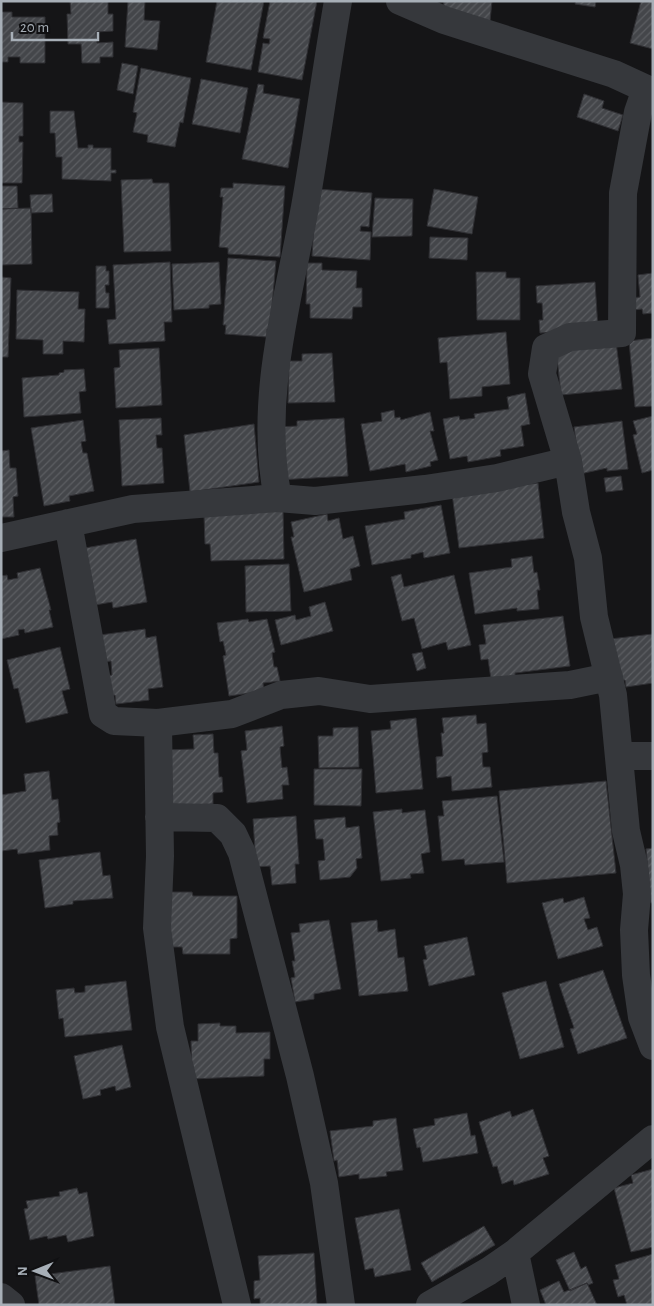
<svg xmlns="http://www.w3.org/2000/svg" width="654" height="1306" font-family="'Alegreya Sans',sans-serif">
<defs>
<pattern id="building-hatch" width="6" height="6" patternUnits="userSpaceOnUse" patternTransform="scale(1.25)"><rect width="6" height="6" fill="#44464a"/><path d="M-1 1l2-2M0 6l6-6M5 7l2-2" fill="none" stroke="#5c5e62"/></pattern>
</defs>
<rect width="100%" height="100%" fill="#151517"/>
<!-- building -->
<path fill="url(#building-hatch)" stroke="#2f2f33" d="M70,1H108V14H113V31L96,32L97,43L113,42V57H100V63H82L81,44H68L67,14H71Z
M128,1H145L144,20L160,21L157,50L125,47Z
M217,1H264L251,70L206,62Z
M270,1H317L302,80L258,72L263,43L269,44L270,39L263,38Z
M444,1H492L490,21L443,12Z
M576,1H596L595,7L575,4Z
M641,1H653V49L630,43Z
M1,12H12V17H45V63H20V57H8V62H1Z
M122,63L138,66L133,94L117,90Z
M141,68L191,78L183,123L180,122L175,147L147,142L148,135L133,132L137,113L133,112Z
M201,79L248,88L240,133L192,124Z
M258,84L264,85L263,93L300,99L288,168L242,159Z
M584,94L604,101L602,108L623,115L618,131L577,117Z
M1,102L23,103V136H19V142H23L22,183H1Z
M50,111H74L78,148H88V145H93V148H111V170H116V173H111V181L62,179V157H56L55,133H50Z
M152,179L153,183H169L171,251L124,252L121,180Z
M233,183L285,186L280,257L228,254V248L219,247L223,197H220L221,188H233Z
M1,186H17L18,208L1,209Z
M316,189L372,193L369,227L361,226L360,231L371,232L370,260L312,256Z
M434,189L478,197L472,234L427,226Z
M52,194L53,212L31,213L30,195Z
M375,198L413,199L412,236L372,237Z
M31,208L32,264L1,265V209Z
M430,237L468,238L467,260L429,258Z
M228,258L276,261L270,329H267V337L225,334L226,325H223Z
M170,262L172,322H164L165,341L109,344L107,320L116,319L113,265Z
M219,262L221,304L209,305V308L174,310L172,264Z
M307,263H322V270L357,271L356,288H362V307H353L352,319L310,318V304H306Z
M96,266H106V271H109V285H105L106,293H109V308H96Z
M476,272H506V278H520V320H477Z
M653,273V313L643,314L642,309L633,310L631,298L640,297L638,275Z
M1,277L11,278L8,357H1Z
M595,282L598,329L540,333L539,320H543L542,303H537L536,286Z
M17,290L79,292L78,309H85L84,342L63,341V354H43V340L16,339Z
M506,332L510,384L482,387V396L450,399L447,362L440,363L438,338Z
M653,338V406L635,407L629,341Z
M616,342L622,389L561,395L556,348Z
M159,348L162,405L116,408L114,368L120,367L119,350Z
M332,353L335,402L288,403L289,361H302V354Z
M84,369L86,391L79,392L81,413L24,417L22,378L59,375V373L64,372V370Z
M525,393L530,424L521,426L524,446L500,450L501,456L468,462L467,456L450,459L443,419L459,416L460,420L475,418L474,414L509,409L507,397Z
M394,410L395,418L400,417L401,420L430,412L434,431H430L438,460L430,462L431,466L406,472L405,464L370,471L361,424L382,421L381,413Z
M653,416V470L642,473L633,435L637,434L633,421Z
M161,418L162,435H156L157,448H162L164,483L122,486L119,420Z
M344,418L348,476L278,480L276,427L297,426V421Z
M83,420L86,441L81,442L83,453H87L94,491L69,496L70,501L44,506L31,428Z
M622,421L628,469L607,471V468L580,474L574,427Z
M254,424L259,482L190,492L184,435Z
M9,450L10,468H16L18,496L13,497L14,517H1V451Z
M621,476L623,490L606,492L604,478Z
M538,483L544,538L459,548L452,493Z
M441,505L450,553L424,558L423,552L411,555V558L372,565L365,526L405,519L404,512Z
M283,509L284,559L211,561L210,544H205L204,515Z
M327,514L328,521L339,518L343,539L353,536L360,566L350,569L352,580L304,592L291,537H294L291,522Z
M136,539L147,602L113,608L112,602L95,605L85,548Z
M532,556L534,573L537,572L540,590H537L539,609L517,611V608L475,614L469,573L512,567L511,559Z
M289,564L291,611L246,612L245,566Z
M40,568L51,610H49L53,627L25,633L24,629L18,630L19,635L1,639V576L7,575L8,580L18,578L17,573Z
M401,574L404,587L454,575L471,645L448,650L446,642L422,649L414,618L402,621L391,577Z
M325,602L333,631L281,645L275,620L295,615L296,620L311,616L309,607Z
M563,616L570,666L515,673V676L491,679L488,659L481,660L479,645L486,644L483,625Z
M248,619L249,622L267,619L275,652L272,653L274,667H277L280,681L263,683L264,691L229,696L223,656L226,655L223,641L220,642L217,623Z
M145,629L146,638L156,636L163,687L148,689L149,700L116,704L115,695L107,697L105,676L112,675L111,661L103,662L100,635Z
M653,634V683L626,687L625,680L616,681L610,639Z
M60,647L70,689L62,691L68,713L26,723L18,688L14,689L7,660Z
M422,652L426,668L417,671L412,654Z
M476,715L477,724L486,723L488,752L482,753L483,767H490L492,787L452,791L451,776L437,778L436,757L443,756L441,733H444L442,718Z
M416,718L423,789L376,793L371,731L391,729L390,721Z
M282,726L284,746L280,747L282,768L287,767L289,785H282L283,799L247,803L241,751L247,750L245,731Z
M358,727L359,767L319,768L318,736H333V728Z
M213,734L214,753H218L219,777H222L223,792L213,793V804L166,806L165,750L194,749L193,735Z
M314,769H362L361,806L314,805Z
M49,771L52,800L58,799L60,822L57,823L58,835L49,836L50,850L18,854L17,849L1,851V795L26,791L24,774Z
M606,781L616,873L507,883L499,791Z
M497,796L504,862L465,865L464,859L442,861L438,816H444L442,801Z
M402,809V813L425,810L430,852L421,854L424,873L410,874L411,878L381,881L373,812Z
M296,816L299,864H295L296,883L272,885L270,866L256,867L253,819Z
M345,817L346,828L359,826L362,858L356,859L357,868L350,877L320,880L318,861L325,860L323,839H316L314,820Z
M653,848V903H651L646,849Z
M100,852L103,876L110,875L113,898L73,901V904L45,908L39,860Z
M169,892H192L193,896H237V938L230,939V954H183L182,947H169Z
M584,897L590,918L584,919L588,930L597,927L603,946L558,959L542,903L563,898L564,903Z
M329,920L341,989L314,994V999L295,1002L291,978L295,977L292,961H295L291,933L300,932L299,924Z
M377,920L378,932L395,929L398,958L404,957L408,991L359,996L351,923Z
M467,937L475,975L429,986L423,960L427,959L424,946Z
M603,970L627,1038L578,1054L570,1029L574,1028L559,984Z
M126,981L132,1030L65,1037L63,1018L59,1019L56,990L74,988L75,993L85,992V986Z
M546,981L564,1047L520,1059L502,993Z
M220,1023V1026H236V1033L270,1032V1059H264V1076L192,1079L191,1041H198V1024Z
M122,1045L131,1087L116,1091L115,1086L100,1090L101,1095L83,1099L74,1056Z
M533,1109L549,1156L543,1158L549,1174L514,1185L513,1180L502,1184L497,1166L493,1167L479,1122L510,1111L512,1117Z
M467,1113L471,1136L475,1135L478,1153L423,1162L420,1147L417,1148L413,1129L435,1125L434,1119Z
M396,1118L403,1170L386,1172L387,1176L359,1179V1174L339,1177L337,1160L334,1161L330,1131L373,1126V1121Z
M653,1169V1247L631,1252L614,1188L633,1183L631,1175Z
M77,1188L79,1194L87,1192L94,1236L68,1242L66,1235L48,1239L47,1236L30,1240L24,1209L28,1208L26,1201L60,1196L59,1192Z
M399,1209L411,1270L375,1277L373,1268L365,1270L355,1218Z
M484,1226L495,1245L432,1282L421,1263Z
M574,1252L581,1269L586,1266L593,1283L588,1285L587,1283L570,1291L556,1260Z
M314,1253L317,1305H260V1298L254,1299V1281L260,1280L258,1256Z
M653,1254V1305H627L624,1295L618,1297L613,1280L619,1279L615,1265Z
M110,1266L115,1305H39L35,1276Z
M559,1281L564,1292L587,1283L597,1305H546L540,1290Z"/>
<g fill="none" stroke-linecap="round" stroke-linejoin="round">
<!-- minor -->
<path stroke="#36383c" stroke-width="28" d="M400,1L444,20L614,74L653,92
M646,89L638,112L623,193L622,333L570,337L546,348L542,374L568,461L576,512L588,558L594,617L613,695L626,831L634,865L637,894L634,930L636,975L642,1017L653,1046
M278,498C258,402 288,301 305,207C317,138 326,70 338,1
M68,523L103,714L114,721L158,723L160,856L157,928L170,1027L237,1305
M1,538L133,509L278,498L315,501L425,489L497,478L568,461
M158,723L232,714L281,695L319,691L370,699L570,685L609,677
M619,756H653
M159,817L217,818L233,834L242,853L300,1076L324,1183L341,1305
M1,1297L11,1305
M430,1305L489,1271L515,1253
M526,1305L515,1253L653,1139"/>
</g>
<!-- border -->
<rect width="654" height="1306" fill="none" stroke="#a7afb7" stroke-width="5"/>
<!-- north arrow -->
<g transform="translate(35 1271) rotate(269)" stroke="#101012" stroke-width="4" paint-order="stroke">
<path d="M0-4L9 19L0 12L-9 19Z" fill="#a7afb7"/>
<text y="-8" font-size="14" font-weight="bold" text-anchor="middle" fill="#a7afb7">N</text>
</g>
<!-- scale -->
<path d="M12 32v8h86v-8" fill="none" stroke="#a7afb7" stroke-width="2.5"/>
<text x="20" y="32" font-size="15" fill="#a7afb7" stroke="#101012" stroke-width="4" paint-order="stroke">20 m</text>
</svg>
